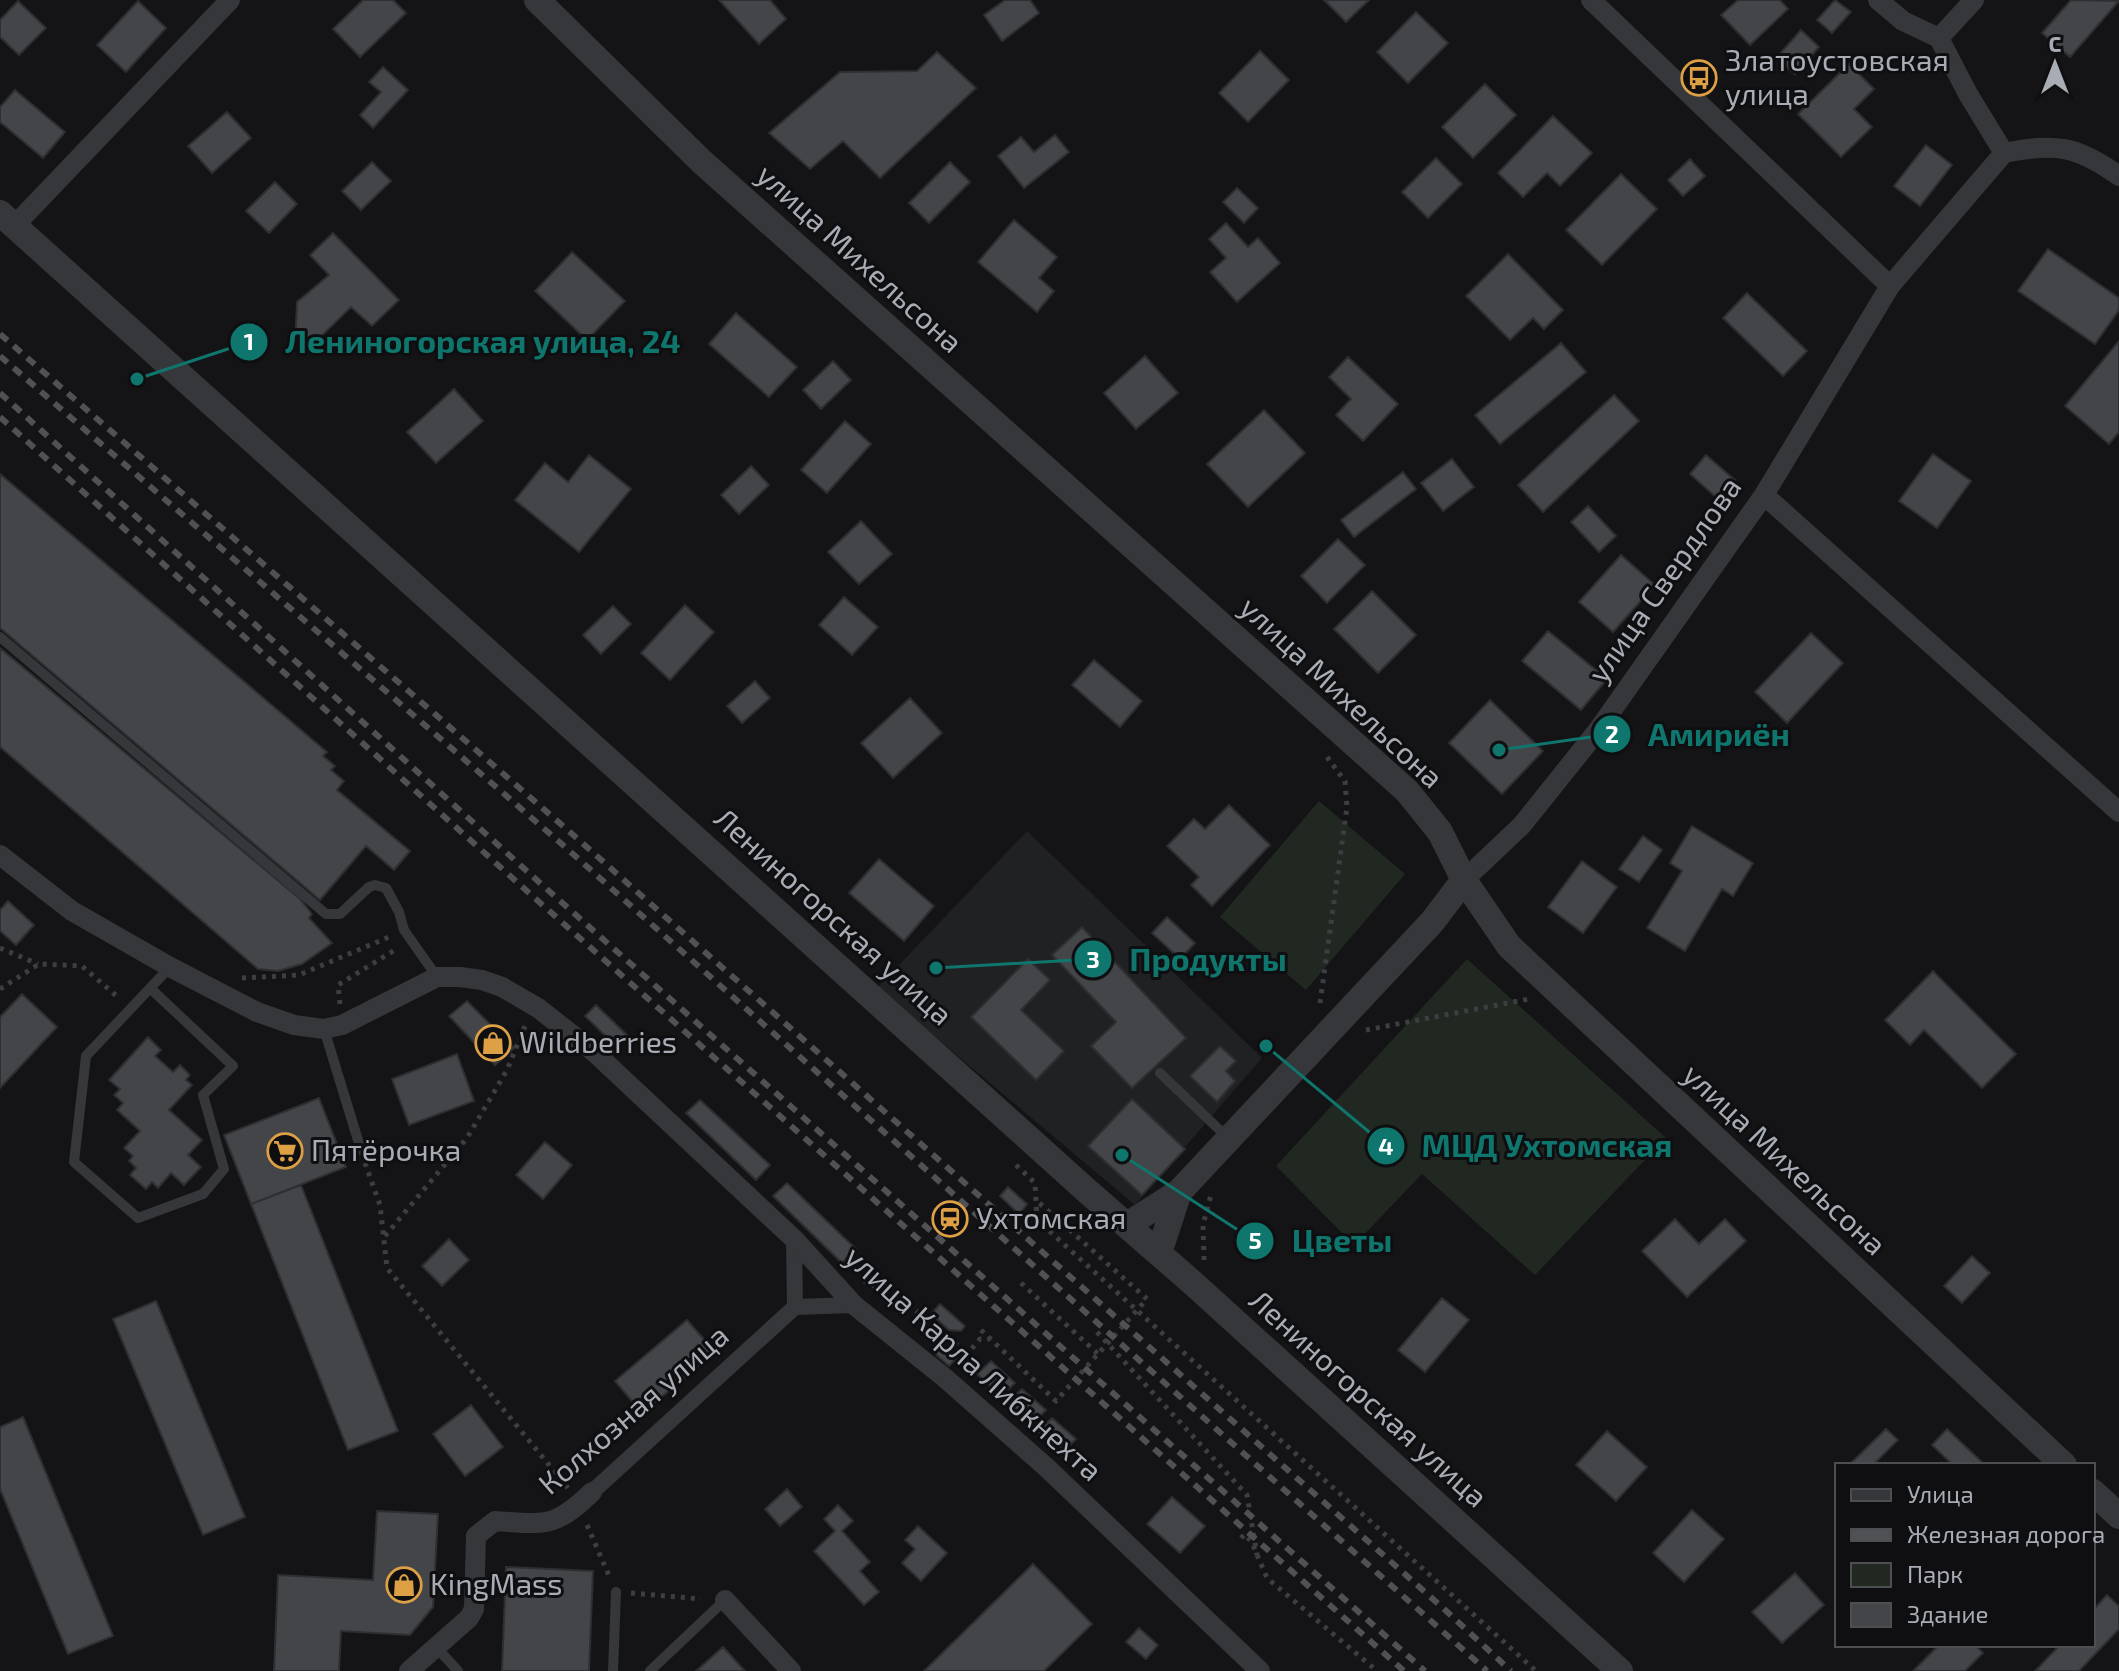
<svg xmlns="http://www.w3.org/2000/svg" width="2119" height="1671" font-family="'Exo 2',sans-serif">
<rect width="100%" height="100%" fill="#141416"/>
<!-- built -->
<path fill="#202123" d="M1027,831L1262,1058L1135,1205L877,988Z"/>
<!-- green -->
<path fill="#212821" d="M1319,801L1405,874L1306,990L1220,917Z
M1467,959L1666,1138L1535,1275L1422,1174L1354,1245L1276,1166Z"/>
<!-- building -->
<path fill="#434548" stroke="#2e2f32" stroke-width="2" d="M363,0H393L406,13L360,57L333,29Z
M719,0H770L786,19L759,44Z
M1005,0H1030L1039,13L1002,41L984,15Z
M1324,0H1369L1346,22Z
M1738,0H1780L1788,9L1750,45L1721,15Z
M1835,0L1851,12L1832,33L1817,20Z
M2071,0L2119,1L2070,57L2042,33Z
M18,1L46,28L19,55L0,37V20Z
M138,1L166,28L126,72L97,45Z
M1416,12L1448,43L1408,83L1377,52Z
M1801,30L1819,47L1795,74L1776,58Z
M1260,51L1289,80L1248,122L1219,93Z
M937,52L976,88L880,178L843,141L810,169L769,133L840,72L917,71Z
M1849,64L1874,89L1854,109L1872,127L1841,157L1798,114Z
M383,67L408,90L373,128L360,115L381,92L369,82Z
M1485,84L1516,115L1473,158L1442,127Z
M15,90L65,132L43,158L0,122V107Z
M227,112L251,138L212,173L188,146Z
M1553,116L1592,153L1560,186L1547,173L1523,197L1498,173Z
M1055,135L1069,152L1024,188L998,156L1021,137L1034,152Z
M1926,145L1952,165L1920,206L1894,186Z
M1436,158L1462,184L1428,218L1402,192Z
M1690,159L1705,176L1683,196L1668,180Z
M372,162L391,181L361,210L342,191Z
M950,162L970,182L929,223L909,203Z
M1621,174L1657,209L1602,265L1566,230Z
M275,182L297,204L269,233L246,211Z
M1237,188L1258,208L1244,223L1223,202Z
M1014,220L1057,257L1039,278L1054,291L1037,312L978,262Z
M1226,223L1248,247L1258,238L1280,263L1237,302L1210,272L1226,258L1209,239Z
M333,233L399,300L372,326L351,307L305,352L295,344L297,302L329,275L310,255Z
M2048,249L2119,298V310L2095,344L2018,291Z
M572,252L625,301L587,340L535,291Z
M1508,254L1563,310L1544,329L1533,318L1510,340L1466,296Z
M1747,293L1807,351L1783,376L1723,318Z
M736,313L797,367L769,397L709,344Z
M2119,341V432L2109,444L2065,406Z
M1561,343L1586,372L1500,444L1475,415Z
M1145,356L1178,393L1136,429L1104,393Z
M1348,357L1398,404L1363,441L1336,415L1351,399L1329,377Z
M833,361L851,380L821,409L803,390Z
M454,389L483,421L436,463L407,432Z
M1614,395L1639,421L1543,512L1518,485Z
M1264,410L1305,453L1248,507L1207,464Z
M845,421L871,444L827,493L801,470Z
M1933,454L1971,481L1937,528L1899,501Z
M589,455L631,489L579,552L515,500L545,463L568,482Z
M1706,455L1735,480L1718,499L1690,474Z
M1452,459L1474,487L1443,511L1421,483Z
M751,466L769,485L739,514L721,495Z
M1403,472L1416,489L1354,537L1341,520Z
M0,474L327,752L323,756L335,766L331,770L344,781L337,790L410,851L394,870L366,846L320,900L0,628Z
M1588,506L1616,536L1599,552L1571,522Z
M861,521L892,554L859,584L828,552Z
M1338,539L1365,565L1327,603L1301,576Z
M1621,555L1655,585L1613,632L1579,602Z
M1372,591L1416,635L1378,673L1334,629Z
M844,597L878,627L852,655L819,625Z
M685,605L714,632L670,680L641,653Z
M613,606L631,624L601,654L583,635Z
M1548,631L1607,679L1581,710L1522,661Z
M1811,633L1843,663L1787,723L1755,692Z
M0,648L300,899L312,914L309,918L332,943L302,964L278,971L258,969L0,747Z
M1094,660L1142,701L1120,727L1072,685Z
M755,681L770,698L742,723L727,706Z
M910,698L942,733L893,778L861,743Z
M1490,700L1543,751L1502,794L1449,743Z
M1229,805L1270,845L1212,906L1191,885L1199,877L1167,846L1194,819L1205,829Z
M1692,826L1753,863L1733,896L1722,889L1685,951L1647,928L1682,871L1670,863Z
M1643,836L1662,850L1639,882L1619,869Z
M879,859L934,906L904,941L849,893Z
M1582,861L1617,887L1583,933L1548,907Z
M8,901L34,925L16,945L0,931V910Z
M1167,917L1195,943L1180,959L1152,933Z
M1082,927L1186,1038L1132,1088L1091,1046L1116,1022L1052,955Z
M1028,959L1050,980L1021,1010L1064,1051L1036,1080L971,1017Z
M1933,971L2016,1054L1982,1088L1924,1030L1910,1045L1885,1020Z
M22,994L57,1027L0,1088V1017Z
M467,1001L514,1048L495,1065L449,1016Z
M596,1005L628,1036L617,1047L585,1016Z
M148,1037L161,1050L155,1056L173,1072L180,1065L190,1075L186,1080L192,1085L169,1110L202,1140L188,1155L201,1167L184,1185L171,1173L158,1188L152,1182L146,1189L130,1175L136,1168L129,1161L133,1156L124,1148L140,1131L117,1110L123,1103L114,1095L120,1089L109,1080Z
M1220,1046L1236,1061L1226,1071L1235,1081L1217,1102L1190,1076Z
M457,1054L474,1101L409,1125L392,1079Z
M319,1098L346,1167L251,1204L224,1135Z
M1132,1099L1185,1149L1142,1195L1088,1146Z
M700,1100L770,1165L756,1180L686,1113Z
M545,1142L572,1165L543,1199L516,1175Z
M787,1183L856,1249L842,1263L773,1196Z
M301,1185L398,1431L348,1450L251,1204Z
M1008,1187L1027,1204L1019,1214L1000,1196Z
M1675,1219L1699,1244L1725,1219L1746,1241L1687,1297L1642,1251Z
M449,1239L469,1260L442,1286L422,1266Z
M1972,1256L1990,1273L1962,1303L1944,1286Z
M1442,1298L1469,1320L1425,1372L1398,1350Z
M156,1301L245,1517L203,1535L113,1319Z
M940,1304L965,1326L961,1331L949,1330L931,1314Z
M687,1320L715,1352L642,1413L615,1381Z
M941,1344L957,1358L949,1366L933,1352Z
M991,1361L1015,1383L1001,1396L977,1374Z
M1022,1389L1046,1410L1032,1424L1008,1402Z
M471,1405L503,1447L465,1476L433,1434Z
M23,1417L113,1636L68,1654L0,1489V1427Z
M1052,1418L1076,1439L1063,1452L1038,1431Z
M1886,1429L1898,1440L1873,1465H1849Z
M1947,1429L1985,1465H1953L1932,1445Z
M1607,1431L1647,1467L1616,1501L1576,1465Z
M787,1489L802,1507L780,1526L765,1509Z
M1172,1497L1205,1526L1180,1553L1147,1524Z
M838,1505L853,1521L842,1531L870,1562L860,1571L879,1592L864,1605L814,1551L835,1531L824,1519Z
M1692,1510L1724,1539L1684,1582L1653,1553Z
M377,1511L438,1514L433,1607L410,1635L341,1631L339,1671H274L278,1575L373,1580Z
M918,1526L947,1553L921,1581L902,1563L915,1549L905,1540Z
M1033,1564L1092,1624L1044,1671H924Z
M506,1567L593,1571L589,1671H502Z
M1795,1573L1824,1605L1782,1643L1752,1612Z
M2107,1595L2119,1606V1629L2079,1671H2035L2060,1645H2093V1610Z
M1139,1628L1158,1645L1146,1659L1126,1642Z
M1939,1645H1975L1983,1653L1965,1671H1913Z
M723,1647L745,1671H696Z"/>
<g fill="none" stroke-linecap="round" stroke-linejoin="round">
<!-- path -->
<path stroke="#3c3e41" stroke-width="5" stroke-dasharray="4 6" stroke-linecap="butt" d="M0,948L38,964
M242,978L299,975L389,937
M0,989L39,964L82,966L120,999
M1320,1003L1347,807L1345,781L1327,757
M340,1004L338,985L398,948
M1366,1030L1529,999
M365,1163L380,1205L387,1268L568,1488
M1016,1165L1035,1183L1037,1220L1536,1671
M385,1236L467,1138L507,1070L525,1026
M1204,1260L1203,1225L1211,1195
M864,1281L911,1307L943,1332L968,1355L971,1372
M1021,1283L1098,1354
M981,1330L1056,1401L1147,1299L1036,1200
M1097,1332L1247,1495L1257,1555
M959,1364L980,1339H989
M587,1525L610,1578
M1241,1538L1245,1534L1252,1543L1267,1578L1377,1671
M631,1593L701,1599"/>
<!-- service -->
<path stroke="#36373a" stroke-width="10" d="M0,637L326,914H340L369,887L375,885L386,888L399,912L404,930L437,977
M150,988L233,1066L203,1095L224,1169L203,1194L138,1218L74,1162L86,1056L170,967
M324,1029L361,1150
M1160,1073L1228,1138
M436,1647L458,1671
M613,1671L616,1592
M650,1671L725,1600"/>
<!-- pedestrian -->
<path stroke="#36373a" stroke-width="16" d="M794,1239L795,1307
M592,1492L795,1307L854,1305"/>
<!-- minor -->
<path stroke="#36373a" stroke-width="20" d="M1591,0L1890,286
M1878,0L1903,21L1939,38L1968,94L2004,153C2055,143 2076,145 2119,176
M1939,38L1974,0
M15,225L230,0
M1764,495L2119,812
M0,855L72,911L170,967L257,1012L294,1025L324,1029L342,1025L437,977H460L482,980L502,987L538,1008L593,1051L794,1239L854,1305L945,1378L1046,1467L1260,1671
M1464,880L1522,825L1598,730L1764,495L1890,286L2004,153
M725,1600L791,1671
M409,1671L469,1618L474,1609L476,1536L495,1521C545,1524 554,1529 592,1492"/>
<!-- tertiary -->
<path stroke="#36373a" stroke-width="26" d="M537,0L701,161L1407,791L1440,832L1464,880L1509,946L2064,1465
M0,213L1086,1190L1195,1285L1620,1671
M1127,1225L1179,1192L1432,922L1464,880
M1159,1253L1179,1192
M2093,1492L2119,1516"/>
<!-- rail -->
<path stroke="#4f5155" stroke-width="6" stroke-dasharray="10 8" stroke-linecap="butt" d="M0,334L571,833L1443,1608L1511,1671
M0,356L564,846L1487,1671
M0,393L540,883L1425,1671
M0,417L528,892L1404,1671"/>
</g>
<!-- icons -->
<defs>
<symbol id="bus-ring" viewBox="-11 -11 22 22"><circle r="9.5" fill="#0f0f11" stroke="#dda045" stroke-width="1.5"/><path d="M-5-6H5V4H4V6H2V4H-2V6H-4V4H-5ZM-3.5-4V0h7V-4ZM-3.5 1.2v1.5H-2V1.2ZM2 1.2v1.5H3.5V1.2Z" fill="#dda045"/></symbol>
<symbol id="shop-ring" viewBox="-11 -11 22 22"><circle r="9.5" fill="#0f0f11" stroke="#dda045" stroke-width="1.5"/><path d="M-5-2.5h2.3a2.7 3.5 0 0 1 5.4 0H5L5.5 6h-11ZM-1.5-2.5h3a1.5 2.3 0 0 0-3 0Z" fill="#dda045"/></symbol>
<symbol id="supermarket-ring" viewBox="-11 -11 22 22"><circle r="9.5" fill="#0f0f11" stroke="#dda045" stroke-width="1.5"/><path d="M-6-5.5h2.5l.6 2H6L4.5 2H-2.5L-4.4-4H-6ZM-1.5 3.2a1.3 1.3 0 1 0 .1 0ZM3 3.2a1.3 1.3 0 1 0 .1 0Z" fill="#dda045"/></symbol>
<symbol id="station-ring" viewBox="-11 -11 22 22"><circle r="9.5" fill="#0f0f11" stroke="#dda045" stroke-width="1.5"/><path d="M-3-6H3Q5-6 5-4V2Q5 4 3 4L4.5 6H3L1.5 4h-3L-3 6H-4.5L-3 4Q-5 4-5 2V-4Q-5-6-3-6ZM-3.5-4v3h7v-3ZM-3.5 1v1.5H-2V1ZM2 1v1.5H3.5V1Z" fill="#dda045"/></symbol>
</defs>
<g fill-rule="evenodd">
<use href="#bus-ring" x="1679" y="58" width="40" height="40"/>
<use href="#shop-ring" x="473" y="1023" width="40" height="40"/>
<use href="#supermarket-ring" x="265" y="1131" width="40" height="40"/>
<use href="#station-ring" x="930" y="1199" width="40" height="40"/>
<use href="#shop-ring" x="384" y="1565" width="40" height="40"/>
</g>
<g text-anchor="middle" stroke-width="6" stroke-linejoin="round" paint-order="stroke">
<!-- poi labels -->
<g font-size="30" fill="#a8acb4" stroke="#0f0f11" text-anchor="start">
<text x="1725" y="71">Златоустовская<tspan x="1725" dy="34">улица</tspan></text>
<text x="519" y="1053">Wildberries</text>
<text x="311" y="1161">Пятёрочка</text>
<text x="976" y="1229">Ухтомская</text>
<text x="430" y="1595">KingMass</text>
</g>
<!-- street labels -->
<g font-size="30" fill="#a8acb4" stroke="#0f0f11">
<text transform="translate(859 259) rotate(42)" y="10">улица Михельсона</text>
<text transform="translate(1665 580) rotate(-55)" y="10">улица Свердлова</text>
<text transform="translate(1341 693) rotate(43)" y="10">улица Михельсона</text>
<text transform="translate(833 917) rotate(42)" y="10">Лениногорская улица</text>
<text transform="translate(1784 1160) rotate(43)" y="10">улица Михельсона</text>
<text transform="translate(973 1364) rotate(42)" y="10">улица Карла Либкнехта</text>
<text transform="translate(1368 1399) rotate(42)" y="10">Лениногорская улица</text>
<text transform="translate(634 1410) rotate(-41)" y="10">Колхозная улица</text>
</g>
</g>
<!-- callouts -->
<path fill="none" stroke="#0f766e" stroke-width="3" d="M137 379L249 342M1499 750L1612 734M936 968L1093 959M1266 1046L1386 1146M1122 1155L1255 1241"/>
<g fill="#0f766e" stroke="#0f0f11" stroke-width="3">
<circle cx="137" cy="379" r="8"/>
<circle cx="1499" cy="750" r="8"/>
<circle cx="936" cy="968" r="8"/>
<circle cx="1266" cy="1046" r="8"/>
<circle cx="1122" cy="1155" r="8"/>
<circle cx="249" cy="342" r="20"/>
<circle cx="1612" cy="734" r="20"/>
<circle cx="1093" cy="959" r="20"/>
<circle cx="1386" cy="1146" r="20"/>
<circle cx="1255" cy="1241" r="20"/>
</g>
<g font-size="24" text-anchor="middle" font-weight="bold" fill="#fff">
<text x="249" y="350">1</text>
<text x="1612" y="743">2</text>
<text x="1093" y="968">3</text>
<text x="1386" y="1155">4</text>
<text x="1255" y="1249">5</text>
</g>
<g font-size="32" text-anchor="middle" font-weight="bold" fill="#0f766e" stroke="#0f0f11" stroke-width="6" stroke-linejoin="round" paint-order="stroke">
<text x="483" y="353">Лениногорская улица, 24</text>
<text x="1719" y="746">Амириён</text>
<text x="1208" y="971">Продукты</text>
<text x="1547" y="1157">МЦД Ухтомская</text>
<text x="1342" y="1252">Цветы</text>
</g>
<!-- legend -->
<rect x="1835" y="1463" width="260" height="184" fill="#0f0f11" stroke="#4c4e52" stroke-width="2"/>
<rect x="1851" y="1489" width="40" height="12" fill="#36373a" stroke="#4c4e52" stroke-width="2"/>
<text x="1907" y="1503" font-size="24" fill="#a8acb4">Улица</text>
<rect x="1851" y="1529" width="40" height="12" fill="#4f5155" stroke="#4c4e52" stroke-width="2"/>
<text x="1907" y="1543" font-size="24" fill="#a8acb4">Железная дорога</text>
<rect x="1851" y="1563" width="40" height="24" fill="#212821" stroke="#4c4e52" stroke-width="2"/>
<text x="1907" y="1583" font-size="24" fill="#a8acb4">Парк</text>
<rect x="1851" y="1603" width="40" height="24" fill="#434548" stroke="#4c4e52" stroke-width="2"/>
<text x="1907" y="1623" font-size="24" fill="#a8acb4">Здание</text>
<!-- north arrow -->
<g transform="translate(2055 64)" stroke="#0f0f11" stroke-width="6" paint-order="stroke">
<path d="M0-6L14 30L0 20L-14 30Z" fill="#a8acb4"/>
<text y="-12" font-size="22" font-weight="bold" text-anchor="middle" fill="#a8acb4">С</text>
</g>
</svg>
